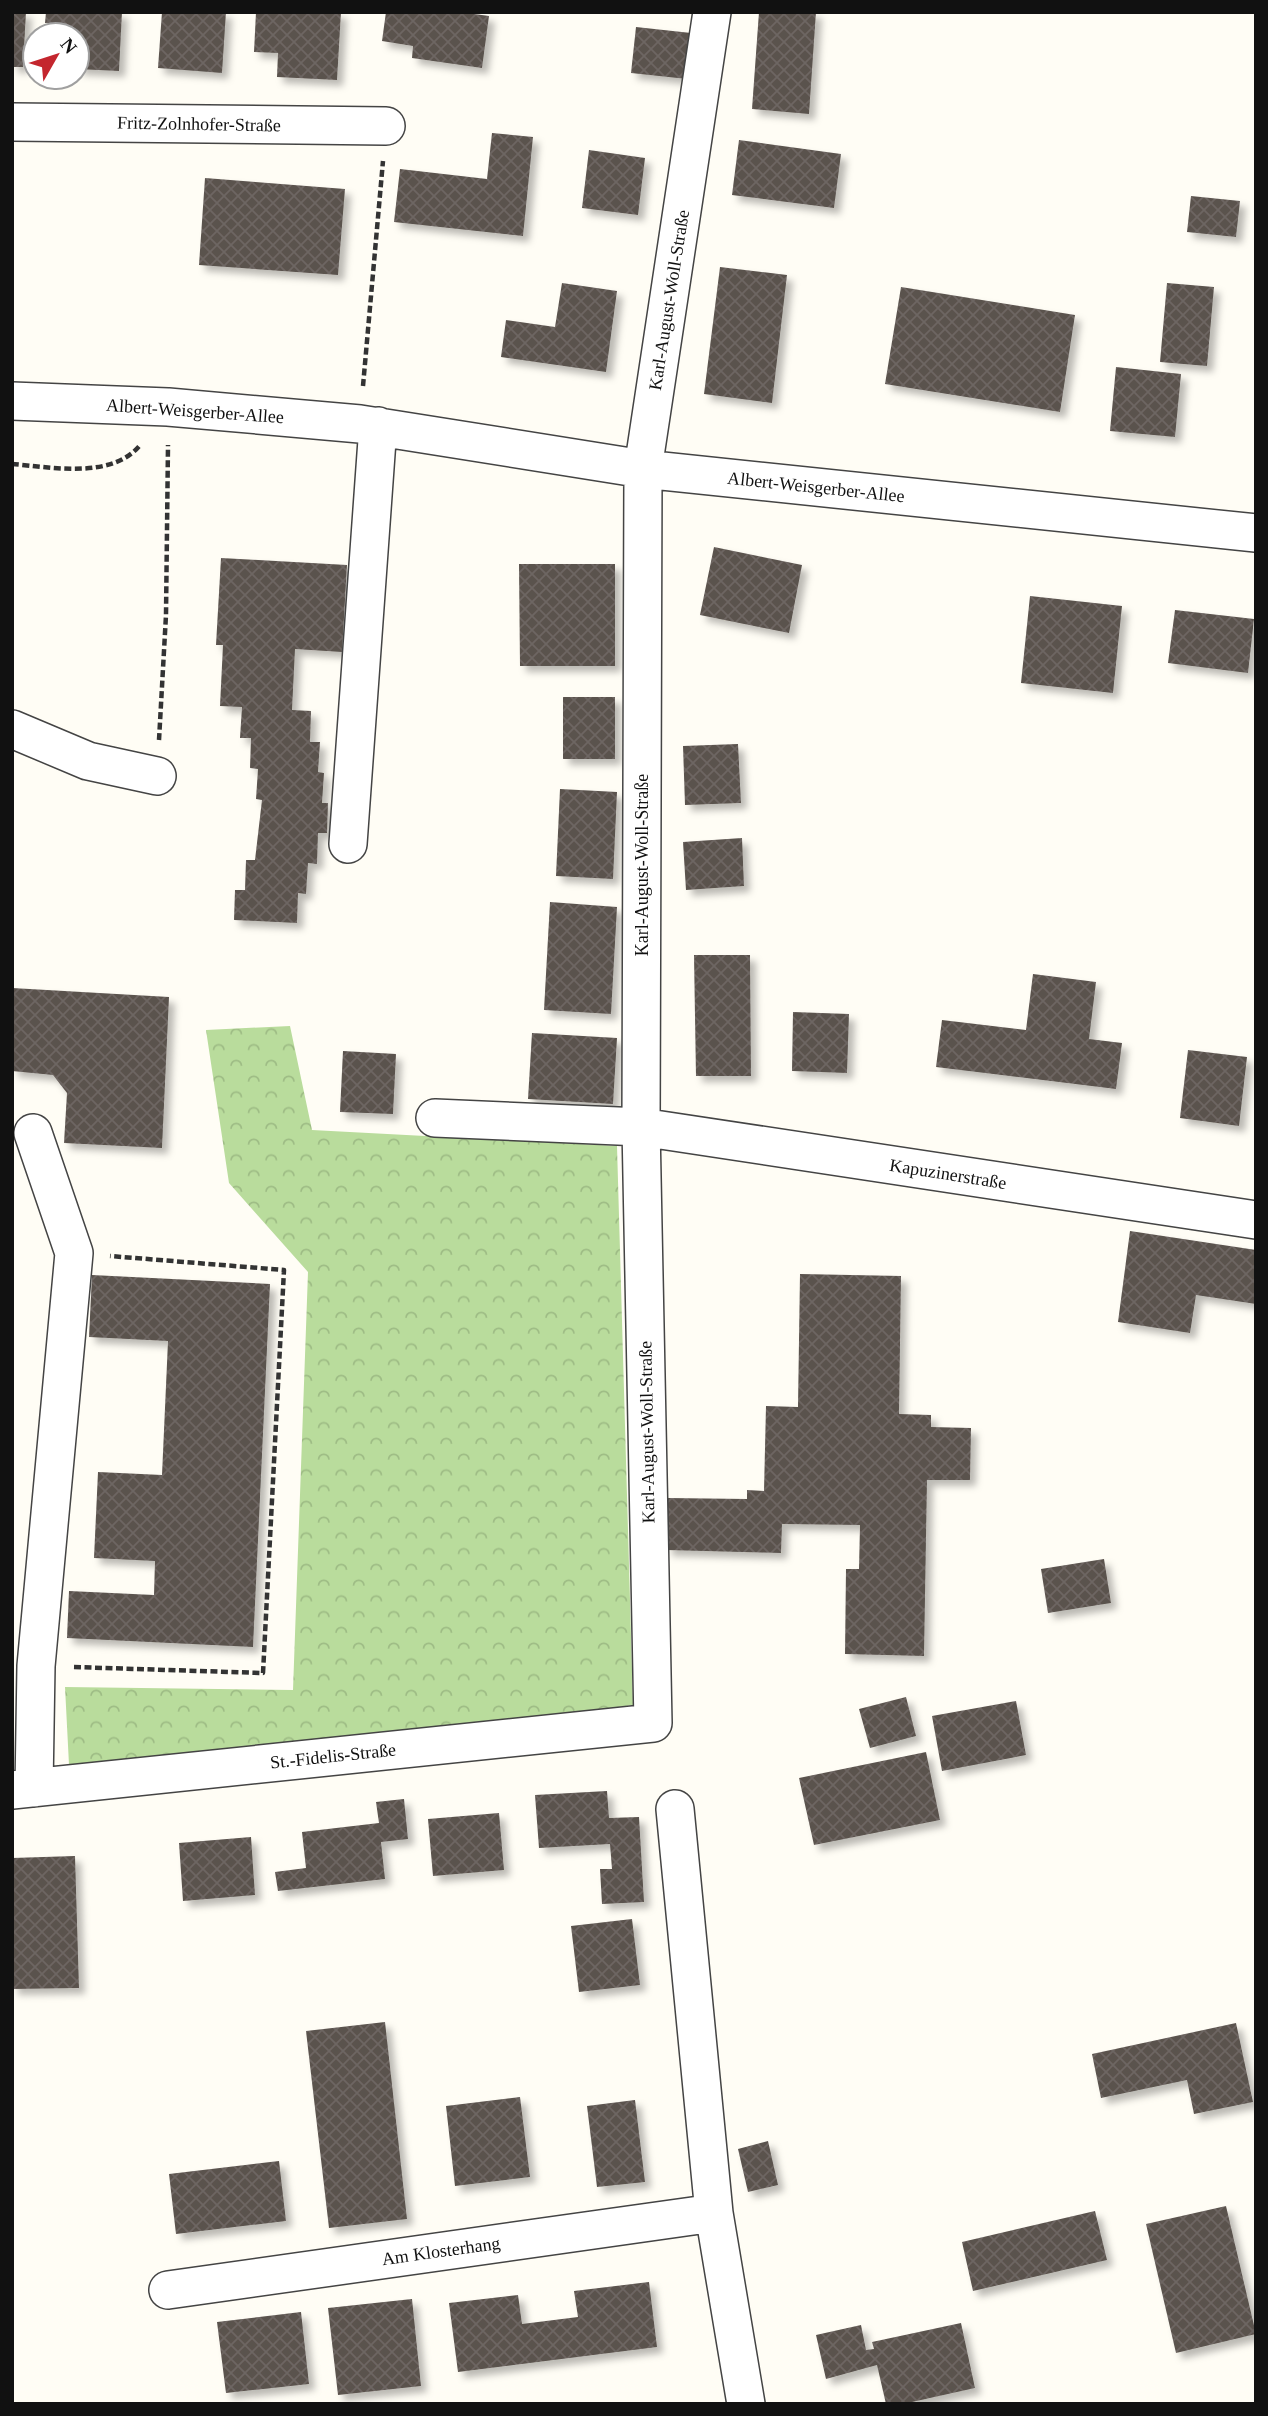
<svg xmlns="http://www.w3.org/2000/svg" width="1268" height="2416" font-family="Georgia,serif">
<defs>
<pattern id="forest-crowns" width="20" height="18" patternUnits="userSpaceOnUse" patternTransform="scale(1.75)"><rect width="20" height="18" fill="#b9dc9c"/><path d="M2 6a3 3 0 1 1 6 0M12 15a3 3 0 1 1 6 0" fill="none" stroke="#9ebc85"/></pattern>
<pattern id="building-cross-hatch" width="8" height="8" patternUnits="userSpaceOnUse" patternTransform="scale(1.75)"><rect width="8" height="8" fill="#5a524d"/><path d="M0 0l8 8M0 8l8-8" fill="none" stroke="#6d6662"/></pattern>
<filter id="shadow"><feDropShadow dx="6" dy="6" stdDeviation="3.5" flood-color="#0004"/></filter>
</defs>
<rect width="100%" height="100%" fill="#fffdf5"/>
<!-- forest -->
<path fill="url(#forest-crowns)" d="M290,1026L312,1130L617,1146L633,1705L70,1784L65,1687L293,1690L308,1272L229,1183L206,1030Z"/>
<!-- building -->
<path fill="url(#building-cross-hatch)" filter="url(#shadow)" d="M12,12H26L23,67H12Z
M46,12H122L119,71L77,69V35H64L65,24L45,23Z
M162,12H226L222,73L158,68Z
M256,12H341L337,80L277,77L278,53L254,52Z
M386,12H460L489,16L482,68L412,58L413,46L382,41Z
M759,12H816L809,114L752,109Z
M636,27L691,33L687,79L631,73Z
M492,133L533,137L523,236L394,222L400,169L487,179Z
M739,140L841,154L834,208L732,195Z
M589,150L645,158L638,215L582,208Z
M205,178L345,189L338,275L199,265Z
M1191,196L1240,201L1236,237L1187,232Z
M720,267L787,275L772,403L704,394Z
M562,283L617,291L606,372L501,357L506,320L555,327Z
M1167,283L1214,287L1207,366L1160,362Z
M901,287L1075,315L1060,412L885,384Z
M1116,367L1181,374L1175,437L1110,431Z
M714,547L802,565L789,633L700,615Z
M221,558L347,565L342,652L295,649L292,710L311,711L310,742H320L318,772L324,773L322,803H328L327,833H318L317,864L308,863L306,894L298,893L297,923L234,920L235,890H245L246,860H255L262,800L256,799L258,769L250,768L251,738H240L242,707L220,706L223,645H216Z
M519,564H615V666H520Z
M1030,596L1122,606L1113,693L1021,683Z
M1175,610L1254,619L1248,673L1168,663Z
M563,697H615V759H563Z
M738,744L741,803L685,805L683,746Z
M560,789L617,792L613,879L556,876Z
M742,838L744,886L686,890L683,842Z
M550,902L617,907L611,1014L544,1010Z
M694,955H750L751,1076H696Z
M1033,974L1096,982L1089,1039L1122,1043L1116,1089L936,1067L942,1020L1026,1030Z
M12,988L169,997L162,1148L64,1143L67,1093L53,1075L12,1071Z
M793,1012L849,1014L847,1073L792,1071Z
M532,1033L617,1038L613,1104L528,1099Z
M1188,1050L1247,1057L1239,1126L1180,1118Z
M343,1051L396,1054L393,1114L340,1112Z
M1130,1231L1256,1250V1304L1196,1295L1190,1333L1118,1322Z
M800,1274L901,1276L899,1414L931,1415V1427L971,1428L970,1480H927L924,1656L845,1654L846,1569H859L860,1525L782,1524L781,1553L666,1550L667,1498L747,1499V1490L764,1491L766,1406L798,1407Z
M92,1275L270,1284L253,1647L67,1638L69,1591L154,1595L155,1561L94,1558L98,1472L162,1475L168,1341L89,1337Z
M1104,1559L1111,1603L1048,1613L1041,1569Z
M906,1697L916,1736L870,1748L859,1709Z
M1016,1701L1026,1755L942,1771L932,1716Z
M926,1752L940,1820L814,1845L799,1778Z
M607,1791L609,1818L639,1817L644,1902L602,1904L600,1869H612L610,1844L539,1848L535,1795Z
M404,1799L408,1839L381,1842L385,1879L278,1891L275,1872L306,1868L302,1832L379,1823L376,1802Z
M499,1813L504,1870L433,1876L428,1819Z
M251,1837L255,1895L183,1901L179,1843Z
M75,1856L79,1988L12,1989V1858Z
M632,1919L640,1985L579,1992L571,1926Z
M385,2022L407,2219L329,2228L306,2031Z
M1236,2023L1253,2102L1194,2114L1187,2080L1101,2098L1092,2054Z
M520,2097L530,2177L455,2186L446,2106Z
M635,2100L645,2182L597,2187L587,2106Z
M768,2141L778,2185L748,2192L738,2149Z
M279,2161L286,2221L176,2234L169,2174Z
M1226,2206L1256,2334L1176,2353L1146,2224Z
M1095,2211L1107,2260L973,2291L962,2242Z
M649,2282L657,2347L458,2372L449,2303L518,2295L522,2324L578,2317L574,2291Z
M412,2299L421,2386L338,2395L328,2308Z
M301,2312L309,2384L226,2393L217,2322Z
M961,2323L975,2388L903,2404H886L877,2365L826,2379L816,2335L861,2325L866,2350L874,2349L872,2342Z"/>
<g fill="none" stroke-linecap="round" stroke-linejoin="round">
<defs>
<path id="minor" d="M12,122L386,126
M12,401L168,407L360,424L643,469L1256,533
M12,729L88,761L157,776
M348,844L378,426
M435,1118L641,1127L1256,1220
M33,1133L74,1253L36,1666L34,1788
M12,1790L653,1723L641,1127L643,469L712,12
M675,1809L714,2213
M168,2290L714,2213L746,2404"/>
</defs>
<!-- minor casing -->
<use href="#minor" stroke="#444" stroke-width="40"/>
<!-- path -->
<path stroke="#333" stroke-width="4.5" stroke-dasharray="7 3.5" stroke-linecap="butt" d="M363,386L383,161
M12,464C51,467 113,480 141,444
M159,740L166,615L168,445
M74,1667L263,1673L284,1270L110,1256"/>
<!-- minor -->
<use href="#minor" stroke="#fff" stroke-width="37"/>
</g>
<g text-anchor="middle" stroke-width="7" stroke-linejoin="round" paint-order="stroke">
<!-- street labels -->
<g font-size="18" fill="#111" stroke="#fff">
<text transform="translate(199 124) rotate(1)" y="6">Fritz-Zolnhofer-Straße</text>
<text transform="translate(669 300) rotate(-81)" y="6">Karl-August-Woll-Straße</text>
<text transform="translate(195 411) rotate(4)" y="6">Albert-Weisgerber-Allee</text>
<text transform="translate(816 487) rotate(6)" y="6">Albert-Weisgerber-Allee</text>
<text transform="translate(642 865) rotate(-90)" y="6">Karl-August-Woll-Straße</text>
<text transform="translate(948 1174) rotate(9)" y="6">Kapuzinerstraße</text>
<text transform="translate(647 1432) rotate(-91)" y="6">Karl-August-Woll-Straße</text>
<text transform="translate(333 1756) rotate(-6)" y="6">St.-Fidelis-Straße</text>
<text transform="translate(441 2251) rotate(-8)" y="6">Am Klosterhang</text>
</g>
</g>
<!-- border -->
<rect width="1268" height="2416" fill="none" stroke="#111111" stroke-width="28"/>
<!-- north arrow -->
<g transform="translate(56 56) rotate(51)"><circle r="33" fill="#ffffff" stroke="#a0a0a0" stroke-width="2"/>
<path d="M0-5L12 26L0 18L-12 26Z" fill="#c4262e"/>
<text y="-10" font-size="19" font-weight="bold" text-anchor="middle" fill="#111111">N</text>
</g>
</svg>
